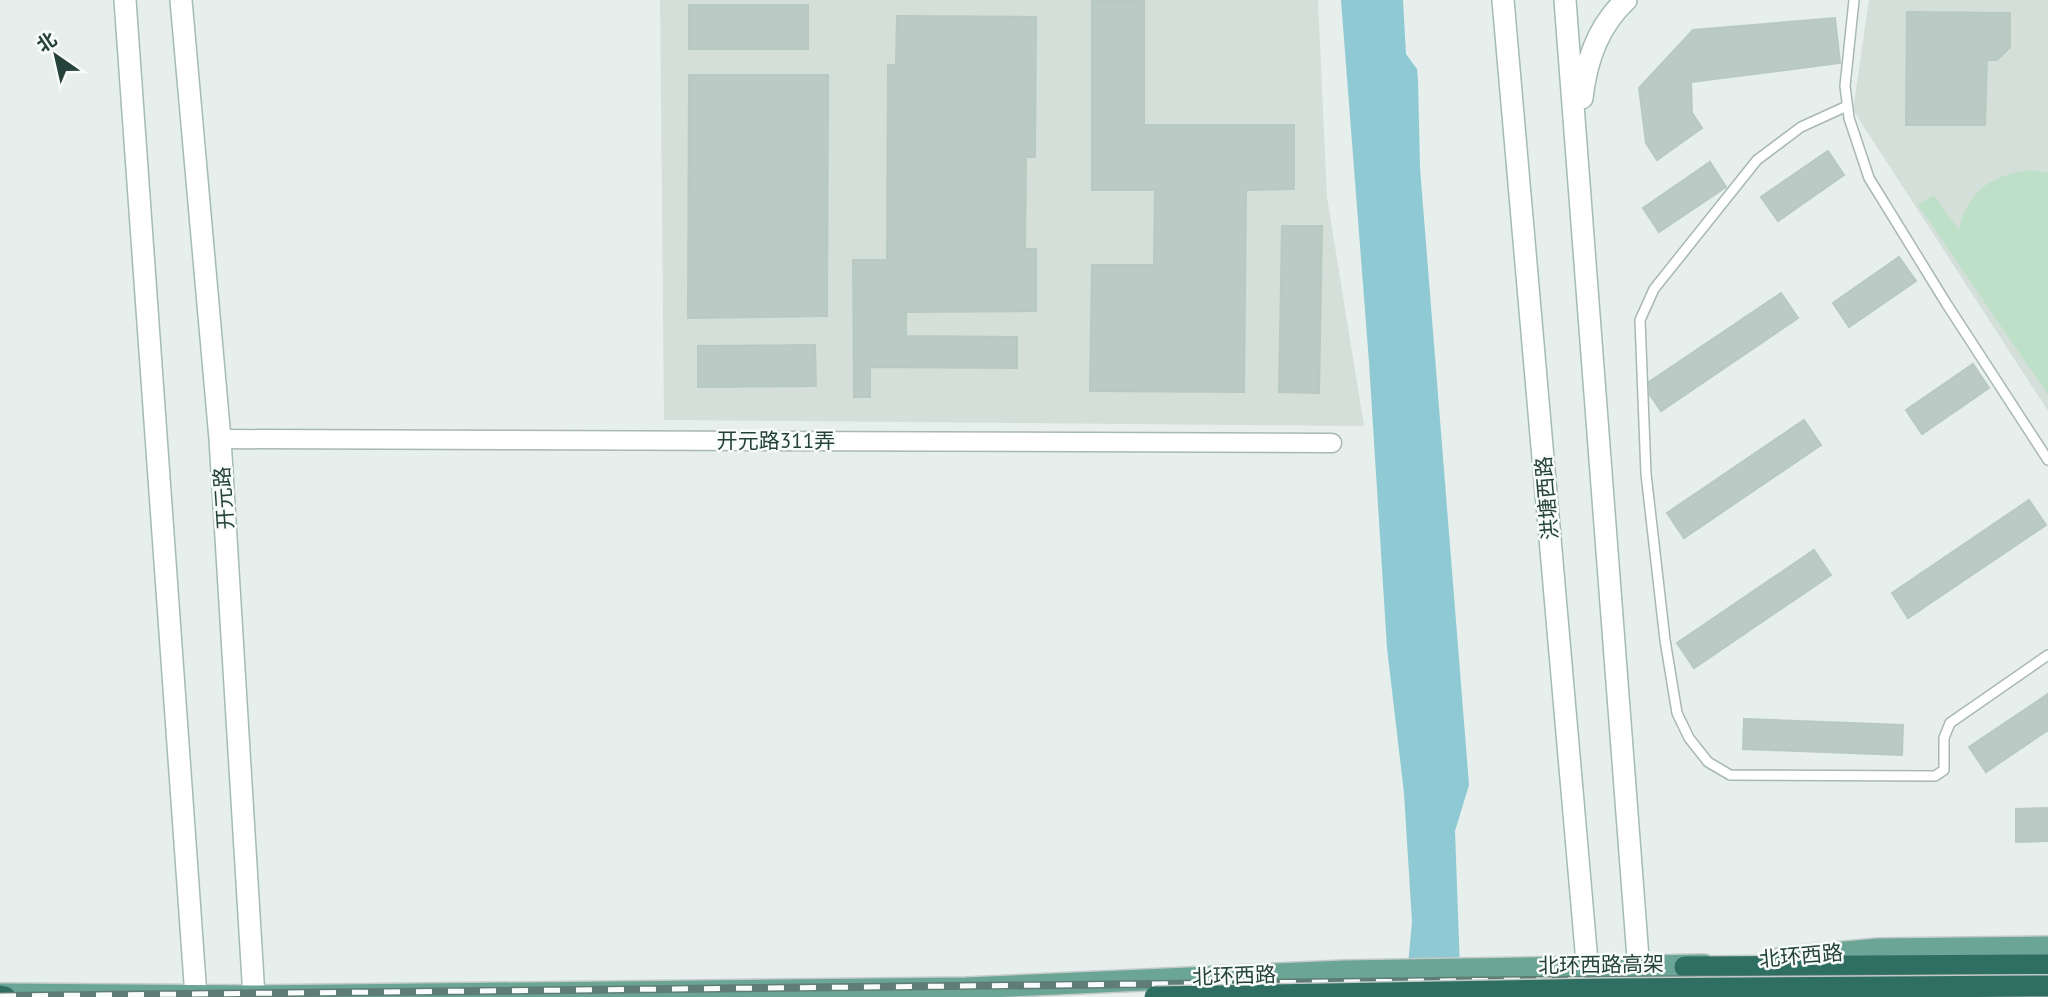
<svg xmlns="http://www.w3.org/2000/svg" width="2048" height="997" font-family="'PT Sans','Noto Sans SC',sans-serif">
<rect width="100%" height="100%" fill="#e6efeb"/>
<!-- built -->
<path fill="#d4dfda" d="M660,0H1318L1327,197L1364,426L664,420Z
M1869,0H2048V411L1853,110Z"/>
<!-- green -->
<path fill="#bfe0c8" d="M2032,170L2048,173V395L1918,205L1934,195L1959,230C1967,190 1993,174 2032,170Z"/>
<!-- water -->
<path fill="#8ec9d4" d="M1341,0H1403L1406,54L1417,69L1418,80L1420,168L1469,785L1455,831L1461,997H1405L1412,922L1404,793L1387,648L1369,362Z"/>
<!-- building -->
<path fill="#bbcac4" stroke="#b8c9c2" stroke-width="2" d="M1092,1H1144V125H1294V189L1246,190L1244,392L1090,391L1092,265H1154L1155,190H1092Z
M689,5H808V49H689Z
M1907,12L2010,13V47L1997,60H1987L1985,125H1906Z
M897,16L1036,17L1035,157H1026L1025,249H1036V311L906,312V336L1017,337V368L870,367V397H854L853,260H887L888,65H896Z
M1835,18L1840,63L1691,82L1692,113L1702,128L1657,160L1646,143L1639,88L1693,30Z
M689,75H828L827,316L688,318Z
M1828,151L1844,175L1778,221L1761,197Z
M1710,162L1726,187L1659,232L1643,208Z
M1282,226H1322L1319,393L1279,392Z
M1899,257L1916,281L1849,327L1833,303Z
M1781,293L1798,318L1661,411L1650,395L1649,382Z
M815,345L816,386L698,387V346Z
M1973,364L1989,388L1922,434L1906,410Z
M1804,420L1821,445L1684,538L1667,513Z
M2029,500L2046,525L1908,618L1892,593Z
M1814,550L1831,575L1694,668L1677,643Z
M2048,694V730L1986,772L1969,747Z
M1744,719L1903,725L1902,755L1743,749Z
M2048,808V841L2016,842V809Z"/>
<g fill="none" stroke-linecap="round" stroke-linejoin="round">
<defs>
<path id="lane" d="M1854,0L1845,86L1849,118L1869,178L1946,303L2048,460
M1847,106L1801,127L1757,160L1654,289L1640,320L1646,474L1665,640L1677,713L1689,738L1708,762L1730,775L1935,776L1944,770V738L1950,723L2048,655"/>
<path id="street" d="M220,439L1332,443"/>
<path id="secondary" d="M125,0L196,997
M181,0L220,439L254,997
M1503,0L1589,985
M1565,0L1640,984
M1582,98C1586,61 1598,26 1626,0"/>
<path id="primary" d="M1781,958L1878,949L2048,947
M0,994L254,996L966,988L1345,971L1704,965"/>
<path id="highway" d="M1685,967L2048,965
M0,996L5,997"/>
</defs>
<!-- lane casing -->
<use href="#lane" stroke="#a8b8b2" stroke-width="12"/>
<!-- street casing -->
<use href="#street" stroke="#a8b8b2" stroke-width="21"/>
<!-- secondary casing -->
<use href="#secondary" stroke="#a4bbb3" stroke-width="24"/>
<!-- primary casing -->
<use href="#primary" stroke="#c2cac8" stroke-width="24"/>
<!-- highway casing -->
<use href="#highway" stroke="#c2cac8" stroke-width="24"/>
<!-- lane -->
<use href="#lane" stroke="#fff" stroke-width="9"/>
<!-- street -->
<use href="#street" stroke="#fff" stroke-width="18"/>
<!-- secondary -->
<use href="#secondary" stroke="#fff" stroke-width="21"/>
<!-- primary -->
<use href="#primary" stroke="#6aa596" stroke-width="21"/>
<!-- highway -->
<use href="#highway" stroke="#2f6f62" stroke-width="21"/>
<defs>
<path id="rail" d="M0,996L1531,980L2048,978"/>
</defs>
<!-- rail casing -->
<use href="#rail" stroke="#5f7d75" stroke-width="8"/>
<!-- rail -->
<use href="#rail" stroke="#f7fbf9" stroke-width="5" stroke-dasharray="16" stroke-linecap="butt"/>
<defs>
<path id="highway-bridge" d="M1155,997L1605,989L2048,986"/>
</defs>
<!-- highway-bridge casing -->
<use href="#highway-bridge" stroke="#c2cac8" stroke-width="24" stroke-linecap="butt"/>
<!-- highway-bridge -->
<use href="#highway-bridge" stroke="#2f6f62" stroke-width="21"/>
</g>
<g text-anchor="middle" stroke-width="5" stroke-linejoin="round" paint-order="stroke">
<!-- street labels -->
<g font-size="21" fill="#24423a" stroke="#f7fbf9">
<text x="776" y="448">开元路311弄</text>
<text transform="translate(224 498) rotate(-94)" y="7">开元路</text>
<text transform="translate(1547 498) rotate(-95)" y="7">洪塘西路</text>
<text transform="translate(1801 956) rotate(-5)" y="7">北环西路</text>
<text transform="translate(1601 965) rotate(-1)" y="7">北环西路高架</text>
<text transform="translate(1234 976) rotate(-2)" y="7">北环西路</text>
</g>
</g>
<!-- north arrow -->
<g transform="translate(56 56) rotate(326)" stroke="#f7fbf9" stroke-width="5" paint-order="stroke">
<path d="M0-5L12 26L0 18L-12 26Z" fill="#24423a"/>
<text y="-10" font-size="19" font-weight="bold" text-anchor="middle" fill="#24423a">北</text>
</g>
</svg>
